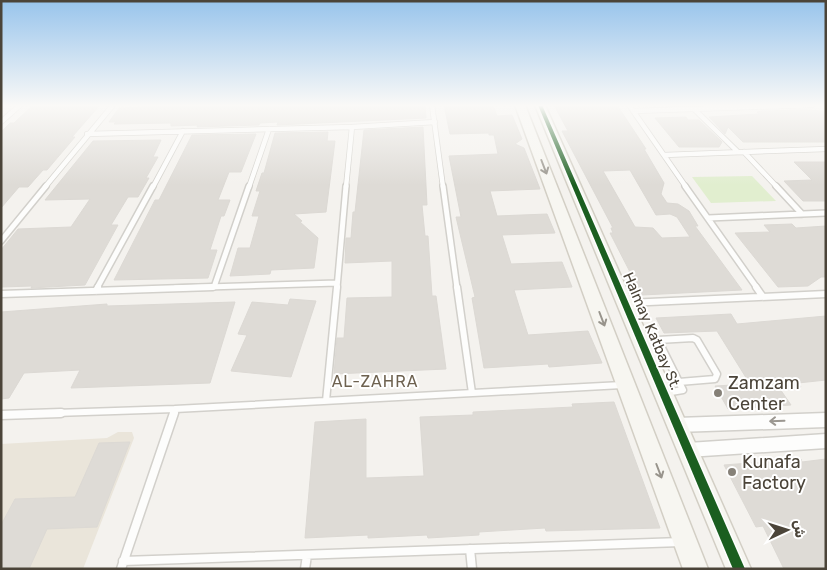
<svg xmlns="http://www.w3.org/2000/svg" width="827" height="570" font-family="Rubik,Vazirmatn,sans-serif">
<rect width="100%" height="100%" fill="#f4f2ee"/>
<!-- education -->
<path fill="#eae5da" d="M118,432H132L134,438L83,569H1V444L107,438Z"/>
<!-- green -->
<path fill="#e1eecf" d="M752,176L776,201L711,203L692,177Z"/>
<!-- building -->
<path fill="#dedbd6" stroke="#dcd9d4" fill-rule="evenodd" d="M33,105H100L72,137H75L47,170H43L28,187H19L1,208V132L10,123H14Z
M151,105H245L244,107L425,105L426,118L277,125L278,122L260,123L259,125L197,127L198,125L171,126V123L114,124L116,122H109L119,108L149,107Z
M444,105H493L497,116L512,115L522,139L515,144L524,148L540,189L490,191L497,216L547,214L555,233L502,235L511,264L562,262L572,287L514,290L527,332L528,335L588,331L602,363L549,367L548,364L484,368L472,298L475,297L456,217H461L449,156L498,154L494,135H489V133L450,134Z
M554,105H617L646,149H644L664,183L661,194L667,203L678,204L689,211L698,226H695L742,290L642,295L637,285H634L628,272H630L610,233H613L611,228H613L562,131H568ZM630,170L656,215L670,214L677,217L690,237L662,238L653,228L635,227L603,171Z
M802,110L826,111V142H743L728,127L725,134L709,117L759,114L757,112L761,111Z
M686,117L688,120H699L722,142L719,147H679L655,118Z
M423,127L427,205H422L425,236H428L432,296H436L446,369L334,374L337,338H344L347,298L392,297V261L345,263L346,238H351L353,212H355L364,130Z
M328,132L327,141H335L326,212L294,214L302,221L300,222L318,238L314,268L271,270L270,274L230,276L238,248H250L259,216H252L260,191H256L262,173H264L275,133Z
M256,134L241,172H229L218,200H230L224,216H221L210,250H217L208,278L114,280L155,200H159L192,135Z
M161,140L153,157H158L146,178H149L138,197H128L111,225H118L85,285L31,288L32,286L1,287V250L18,229L71,227L90,199L45,200L93,141Z
M794,162H826V201H803L784,181L812,180Z
M792,224L796,228L826,226V277H821L808,286L778,287L735,233L770,232L764,225Z
M290,299L316,301L291,377L231,371L247,335L238,334L252,302L288,305Z
M235,302L210,383L71,388L80,370L24,373L9,398L1,399V312L107,304V306Z
M731,314L737,324L826,316V380L798,383L801,387L780,389L791,405L728,409L715,386L750,384L717,331L664,333L656,318Z
M614,402L660,528L546,531L545,528L479,532V535L428,538L427,535L368,538V535L305,538L315,422L366,419V478L424,476L420,417L473,415V412L573,407L572,404Z
M130,442L97,527L47,529L29,569H1V525L15,499L75,497L99,443Z
M801,459L802,462L826,459V569H784L763,526L756,527L724,465Z"/>
<g fill="none" stroke-linecap="round" stroke-linejoin="round">
<defs>
<path id="lane-far3" d="M432,105L443,187
M629,105L686,187
M694,109L738,152
M634,111L812,105
M1,122L20,105
M87,134L352,127L435,122
M744,152L777,187
M664,155L826,149
M45,187L113,105
M153,187L183,131
M249,187L269,129
M346,187L352,127"/>
<path id="lane-far2" d="M443,186L457,288
M685,186L757,288
M776,186L802,214
M708,218L826,213
M1,241L46,186
M214,287L249,186
M97,288L153,186
M175,288L337,283
M337,288L346,186"/>
<path id="lane-far1" d="M457,287L472,393
M756,287L763,297
M96,291L98,287
M1,294L213,287
M627,303L826,294
M658,340L693,338L697,340L717,374L715,379L679,382
M642,341L658,340L683,390L665,393
M326,401L337,287
M175,409L622,385
M25,414L175,409L173,414"/>
<path id="lane" d="M1,415L61,413
M470,549L472,569
M123,561L681,542
M121,569L174,413
M305,569L307,555"/>
<path id="street" d="M826,413V427L677,432L672,430L670,425L672,420L677,418Z
M826,434V448L688,457L683,455L681,450L683,445L688,443Z"/>
<path id="secondary" d="M515,105H525L708,569H683Z
M535,105H545L751,569H726Z"/>
</defs>
<!-- lane-far3 casing -->
<use href="#lane-far3" stroke="#d2d0cb" stroke-width="6"/>
<!-- lane-far2 casing -->
<use href="#lane-far2" stroke="#d2d0cb" stroke-width="8"/>
<!-- lane-far1 casing -->
<use href="#lane-far1" stroke="#d2d0cb" stroke-width="9"/>
<!-- lane casing -->
<use href="#lane" stroke="#d2d0cb" stroke-width="11"/>
<!-- street casing -->
<use href="#street" stroke="#d2d0cb" stroke-width="3"/>
<!-- secondary casing -->
<use href="#secondary" stroke="#d3cfc5" stroke-width="3"/>
<!-- lane-far3 -->
<use href="#lane-far3" stroke="#fdfdfc" stroke-width="4.5"/>
<!-- lane-far2 -->
<use href="#lane-far2" stroke="#fdfdfc" stroke-width="5"/>
<!-- lane-far1 -->
<use href="#lane-far1" stroke="#fdfdfc" stroke-width="6"/>
<!-- lane -->
<use href="#lane" stroke="#fdfdfc" stroke-width="8"/>
<!-- street -->
<use href="#street" fill="#fdfdfc" fill-rule="evenodd"/>
<!-- secondary -->
<use href="#secondary" fill="#f7f6f1" fill-rule="evenodd"/>
<defs>
<path id="cycleway" d="M538,105H542L745,569H733Z"/>
</defs>
<!-- cycleway casing -->
<use href="#cycleway" stroke="#fff" stroke-width="3"/>
<!-- cycleway -->
<use href="#cycleway" fill="#1b5e20" fill-rule="evenodd"/>
</g>
<!-- one-way arrows -->
<defs><path id="oneway-shaft" d="M-6 0H5M1.5-3L5.5 0L1.5 3" fill="none" stroke-width="1.6" stroke-linecap="round" stroke-linejoin="round" transform="scale(1.25)"/></defs>
<g stroke="#98948c">
<use href="#oneway-shaft" transform="translate(544 167) rotate(69)"/>
<use href="#oneway-shaft" transform="translate(602 319) rotate(69)"/>
<use href="#oneway-shaft" transform="translate(659 471) rotate(69)"/>
</g>
<use stroke="#9b9791" href="#oneway-shaft" transform="translate(777 421) rotate(178)"/>
<!-- sky -->
<linearGradient id="sky" x2="0" y2="1"><stop stop-color="#98c4ec"/><stop offset="0.57" stop-color="#faf9f7"/><stop offset="1" stop-color="#faf9f7" stop-opacity="0"/></linearGradient>
<rect width="827" height="185" fill="url(#sky)"/>
<!-- markers -->
<g fill="#868178" stroke="#fff" stroke-width="2">
<circle cx="718" cy="393" r="5"/>
<circle cx="732" cy="472" r="5"/>
</g>
<g text-anchor="middle" stroke-width="4" stroke-linejoin="round" paint-order="stroke">
<!-- street labels -->
<g font-size="15" fill="#4b4439" stroke="#fff">
<text transform="translate(652 331) rotate(67)" y="5">Halmay Katbay St.</text>
</g>
<!-- neighbourhood labels -->
<g font-size="16" letter-spacing="1" fill="#6e6250" stroke="#fff">
<text x="375" y="387">AL-ZAHRA</text>
</g>
<!-- near-poi labels -->
<g font-size="18" fill="#4b4439" stroke="#fff" text-anchor="start">
<text x="728" y="389">Zamzam<tspan x="728" dy="21">Center</tspan></text>
<text x="742" y="468">Kunafa<tspan x="742" dy="21">Factory</tspan></text>
</g>
</g>
<!-- border -->
<rect width="827" height="570" fill="none" stroke="#4b4439" stroke-width="5"/>
<!-- north arrow -->
<g transform="translate(787 530) rotate(86)" stroke="#ffffff" stroke-width="4" paint-order="stroke">
<path d="M0-4L9 19L0 12L-9 19Z" fill="#4b4439"/>
<text y="-8" font-size="14" font-weight="bold" text-anchor="middle" fill="#4b4439">ش</text>
</g>
</svg>
